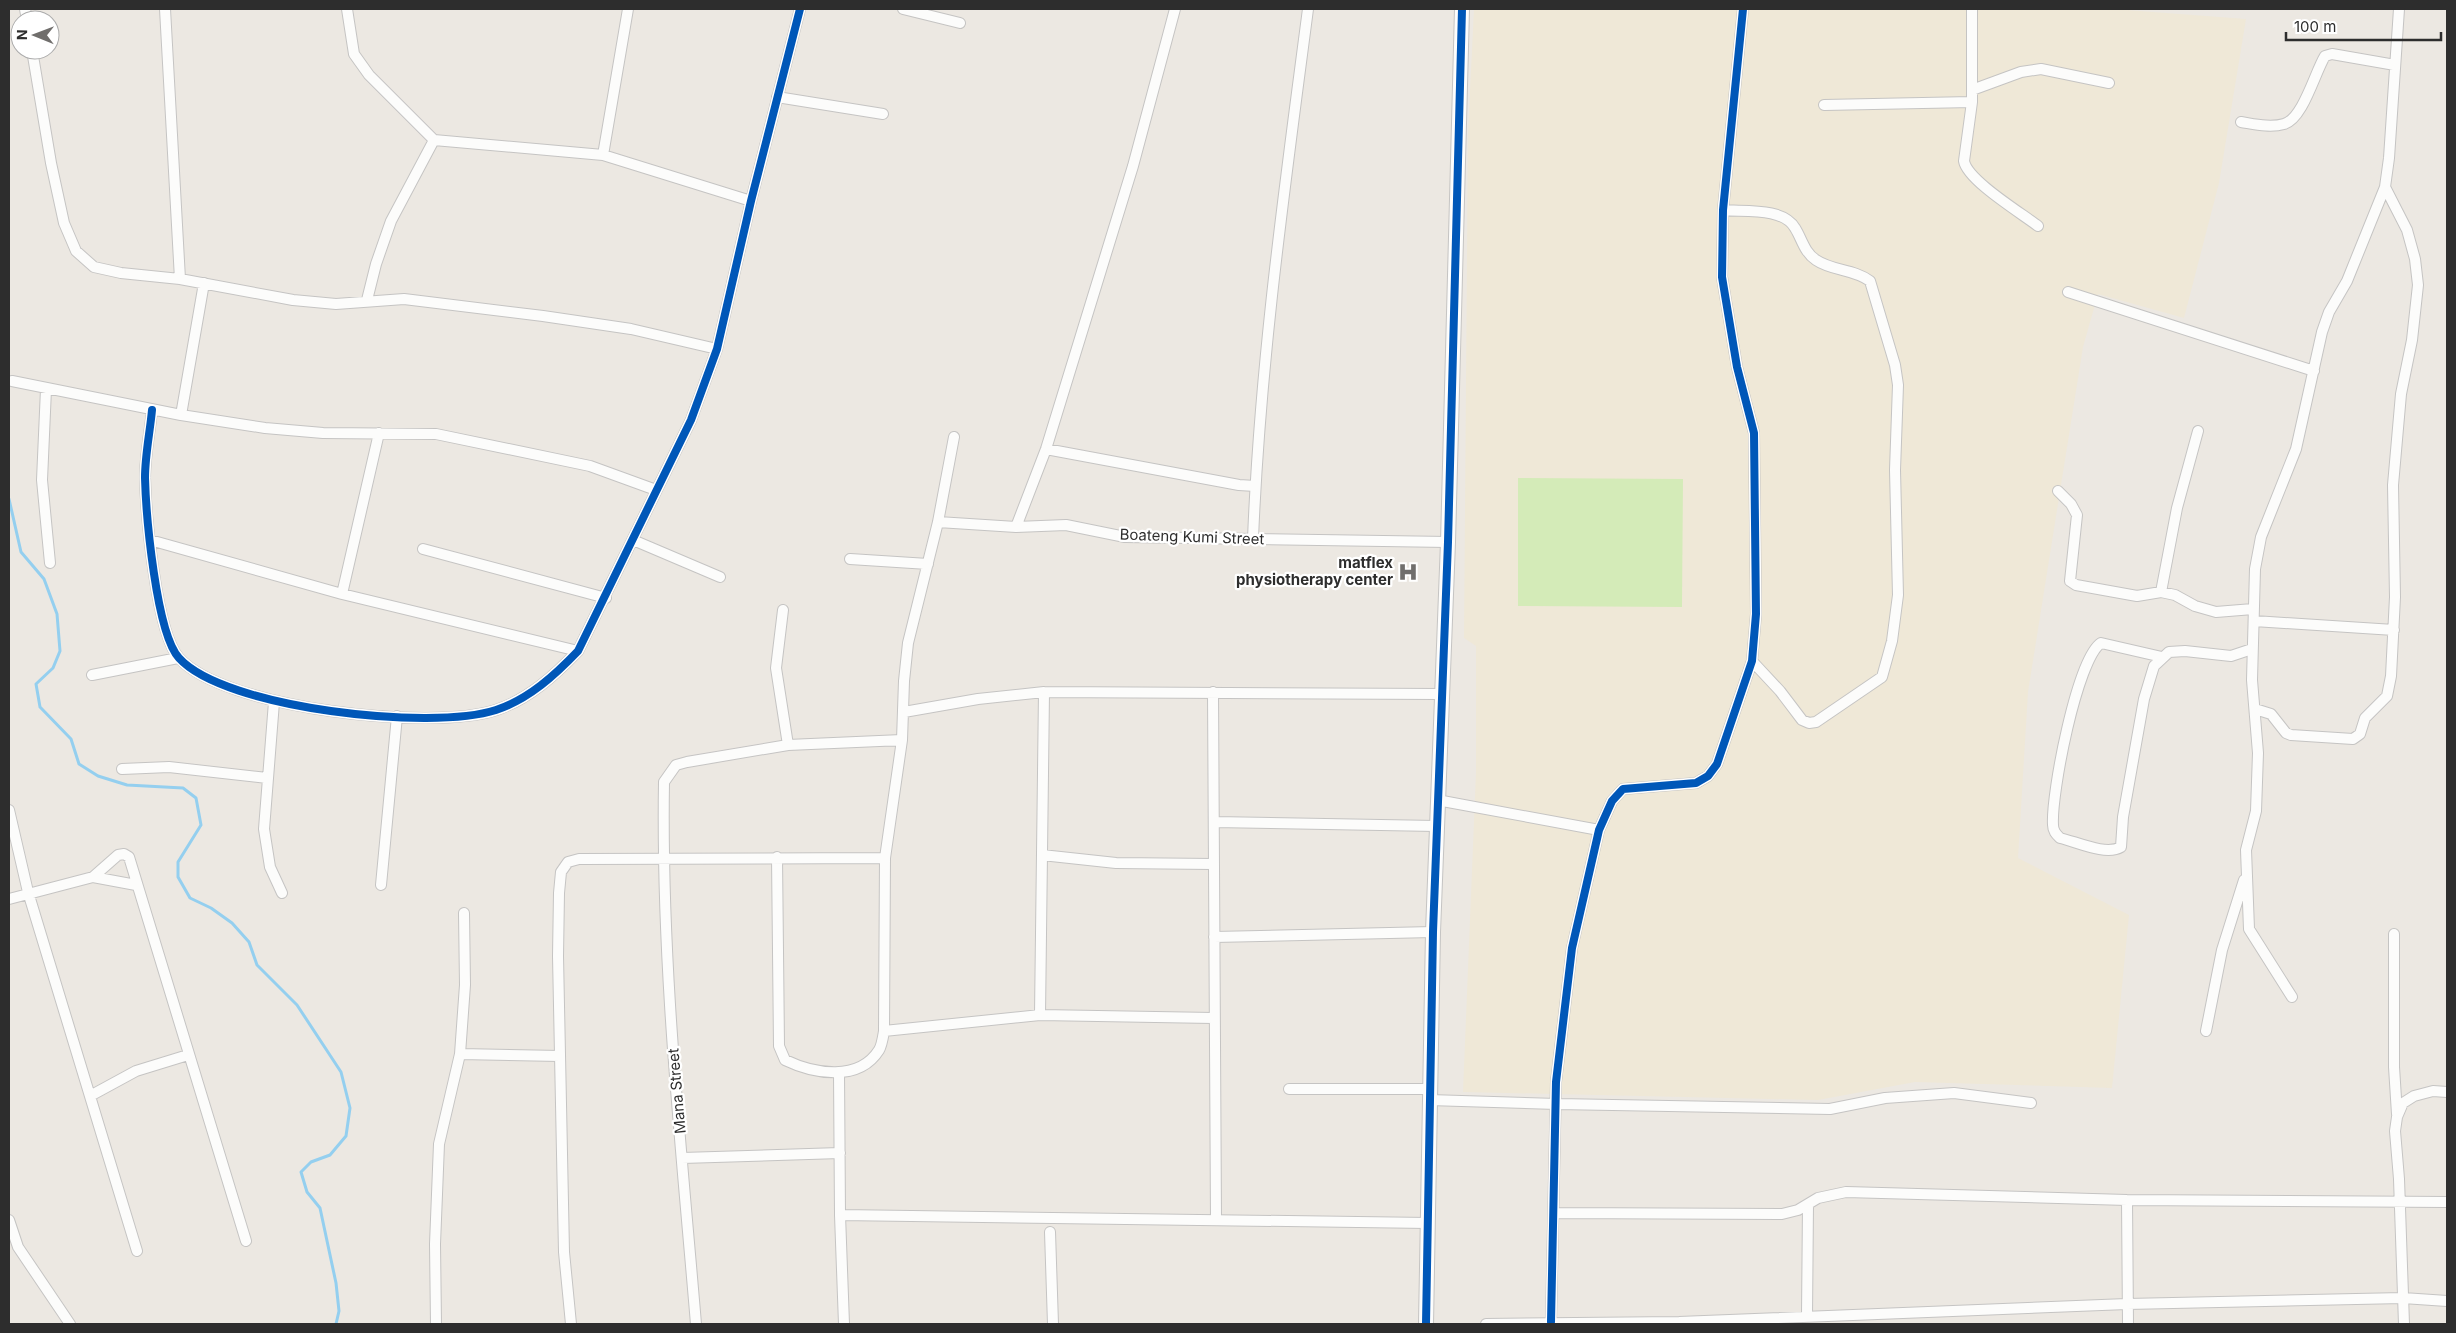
<svg xmlns="http://www.w3.org/2000/svg" width="2456" height="1333" font-family="Inter,sans-serif">
<rect width="100%" height="100%" fill="#ece8e2"/>
<!-- education -->
<path fill="#efe8d7" d="M1474,9H2113L2246,19L2219,183L2184,318L2098,294L2083,347L2028,692L2018,858L2129,915L2112,1088L1915,1082L1818,1100L1463,1092L1476,772V646L1464,638L1468,131Z"/>
<!-- pitch -->
<path fill="#d4ebb8" d="M1518,478L1683,479L1682,607L1518,606Z"/>
<g fill="none" stroke-linecap="round" stroke-linejoin="round">
<!-- stream -->
<path stroke="#94cfef" stroke-width="3" d="M9,499L21,552L44,579L57,614L60,651L53,668L36,684L40,707L71,739L79,764L98,776L127,785L183,788L196,798L201,825L178,862V877L190,898L211,908L232,923L249,942L257,965L297,1005L341,1072L350,1108L346,1136L330,1155L311,1162L301,1172L307,1192L320,1208L336,1283L339,1311L336,1324"/>
<defs>
<path id="street" d="M25,9L27,20
M165,9L180,279
M347,9L354,54L369,75L434,140L603,155L751,201
M903,9L960,23
M1972,9V102L1964,161C1967,180 2021,213 2038,226
M32,50L51,163L64,223L76,251L94,267L121,273L180,279L293,300L336,304L404,299L543,316L631,329L717,349
M1972,90L2021,72L2041,69L2109,83
M777,97L883,114
M1824,105L1972,102
M2241,122C2254,124 2270,128 2284,124C2303,119 2315,72 2325,56L2332,54L2395,65
M603,155L628,9
M1723,210C1744,212 1783,207 1795,228C1802,239 1804,252 1816,260C1832,271 1854,269 1870,281L1895,365L1898,385L1895,470L1898,595L1892,641L1882,677L1816,722L1809,723L1802,720L1780,691L1752,661
M2068,292L2314,371
M367,300L376,264L391,221L434,140
M12,381L181,415L265,428L323,433L436,434L590,466L656,490
M46,389L42,480L50,563
M152,410C150,432 145,455 145,478C146,514 156,633 179,658C225,709 432,731 496,710C529,699 555,675 578,651L691,420L717,349L751,201L800,9
M181,415L204,283
M1046,449L1239,485L1255,486
M2058,491L2071,504L2077,515L2070,581L2076,585L2137,596L2161,592L2175,595L2195,606L2216,612L2253,609
M938,522L1016,527L1066,525L1125,537L1448,542
M1016,527L1046,449L1133,166L1175,9
M1253,539C1260,361 1285,185 1308,9
M150,540L342,594L578,651
M633,540L720,577
M423,549L606,598
M850,559L928,564
M2161,592L2177,508L2198,431
M342,594L379,433
M783,610L776,668L788,745
M2254,621L2394,630
M2162,657L2101,643C2077,659 2051,794 2053,825C2053,831 2056,834 2060,838C2077,842 2106,856 2121,847L2123,817L2144,699L2154,666L2169,652L2185,651L2231,656L2252,649
M92,675L178,658
M1213,692L1216,1220
M274,702L264,829L270,867L282,893
M2255,709L2271,714L2286,733L2291,735L2353,739L2360,734L2365,718L2387,696L2391,676L2395,597L2393,485L2401,394L2412,340L2418,285L2415,259L2407,230L2385,187
M904,712L978,699L1044,692L1441,694
M122,769L169,767L267,778
M1437,800L1599,830
M9,810L28,892L137,1251
M1214,822L1436,826
M1042,855L1116,863L1213,864
M777,857L779,1046L785,1060C814,1074 859,1082 879,1050C882,1045 883,1037 884,1031L885,858L902,740L904,681L908,643L938,522L954,437
M93,877L118,855L124,854L129,857L246,1241
M381,885L397,716
M9,899L93,877L136,885
M2394,934V1067L2397,1114
M1214,937L1433,932
M2292,997L2249,929L2246,850L2256,811L2258,753L2252,680L2255,569L2261,537L2296,449L2322,332L2329,312L2347,281L2385,187L2389,158L2399,9
M1040,1015L1044,692
M884,1031L1040,1015L1213,1018
M2206,1031L2222,950L2244,880
M460,1054L560,1056
M839,1073L840,1215L844,1324
M1289,1089H1429
M90,1096L136,1071L188,1055
M1429,1100L1557,1104L1830,1109L1885,1098L1954,1093L2031,1103
M682,1158L840,1153
M2127,1200L2128,1324
M1554,1213L1782,1214L1798,1210L1818,1198L1846,1192L2127,1200L2447,1202
M840,1215L1428,1223
M9,1220L18,1247L70,1324
M1050,1232L1053,1324
M1807,1316L1808,1204
M1551,1322L1556,1082L1572,948L1599,830L1612,801L1623,789L1696,783L1708,776L1717,764L1752,661L1756,614L1754,433L1737,367L1722,277L1723,210L1743,9
M436,1324L435,1244L439,1144L460,1054L465,985L464,913
M571,1324L564,1252L558,956L559,893L561,872L568,862L579,859L885,858
M696,1324C681,1144 661,963 664,782L676,765L687,762L788,745L902,740
M1486,1324L1679,1322L2127,1304L2403,1298L2447,1301
M2404,1324L2399,1179L2395,1131L2397,1117L2403,1103L2414,1096L2433,1091L2447,1092"/>
<path id="secondary" d="M1426,1324L1433,932L1448,542L1462,9"/>
</defs>
<!-- street casing -->
<use href="#street" stroke="#c5c4c3" stroke-width="12"/>
<!-- secondary casing -->
<use href="#secondary" stroke="#c5c4c3" stroke-width="16"/>
<!-- street -->
<use href="#street" stroke="#fcfcfb" stroke-width="10"/>
<!-- secondary -->
<use href="#secondary" stroke="#fcfcfb" stroke-width="14"/>
<defs>
<path id="cycleway" d="M152,410C150,432 145,455 145,478C146,514 156,633 179,658C225,709 432,731 496,710C529,699 555,675 578,651L691,420L717,349L751,201L800,9
M1551,1322L1556,1082L1572,948L1599,830L1612,801L1623,789L1696,783L1708,776L1717,764L1752,661L1756,614L1754,433L1737,367L1722,277L1723,210L1743,9
M1426,1324L1433,932L1448,542L1462,9"/>
</defs>
<!-- cycleway casing -->
<use href="#cycleway" stroke="#fff" stroke-width="11"/>
<!-- cycleway -->
<use href="#cycleway" stroke="#0057b8" stroke-width="8"/>
</g>
<!-- icons -->
<defs>
<symbol id="hospital-bare" viewBox="-9 -9 18 18"><path d="M-5-5h3v3.5h4V-5h3V5h-3V1.5h-4V5h-3Z" fill="#706e6c" stroke="#fff" stroke-width="2.5" paint-order="stroke"/></symbol>
</defs>
<g fill-rule="evenodd">
<use href="#hospital-bare" x="1394" y="558" width="28" height="28"/>
</g>
<g text-anchor="middle" stroke-width="4.5" stroke-linejoin="round" paint-order="stroke">
<!-- street labels -->
<g font-size="15" fill="#2d2d2d" stroke="#fff">
<text transform="translate(1192 537) rotate(2)" y="5">Boateng Kumi Street</text>
<text transform="translate(677 1091) rotate(-95)" y="5">Mana Street</text>
</g>
<!-- poi labels -->
<g font-size="15" font-weight="bold" fill="#2d2d2d" stroke="#fff" text-anchor="end">
<text x="1393" y="568">matflex<tspan x="1393" dy="17">physiotherapy center</tspan></text>
</g>
</g>
<!-- border -->
<rect width="2456" height="1333" fill="none" stroke="#2d2d2d" stroke-width="20"/>
<!-- north arrow -->
<g transform="translate(35 35) rotate(271)"><circle r="24" fill="#ffffff" stroke="#ababab"/>
<path d="M0-4L9 19L0 12L-9 19Z" fill="#706e6c"/>
<text y="-8" font-size="14" font-weight="bold" text-anchor="middle" fill="#2d2d2d">N</text>
</g>
<!-- scale -->
<path d="M2286 32v8h155v-8" fill="none" stroke="#2d2d2d" stroke-width="2.5"/>
<text x="2294" y="32" font-size="15" fill="#2d2d2d" stroke="#ffffff" stroke-width="4" paint-order="stroke">100 m</text>
</svg>
